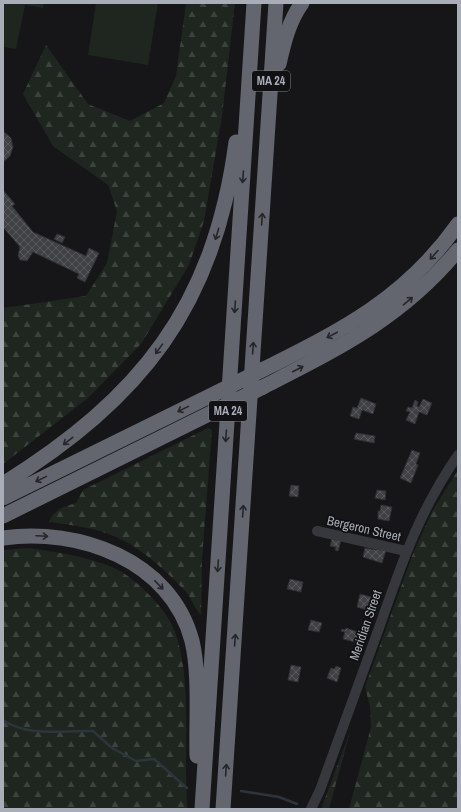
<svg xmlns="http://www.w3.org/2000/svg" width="461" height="812" font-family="'Archivo Narrow',sans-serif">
<defs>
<pattern id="forest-firs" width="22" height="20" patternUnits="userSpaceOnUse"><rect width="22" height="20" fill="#1e261f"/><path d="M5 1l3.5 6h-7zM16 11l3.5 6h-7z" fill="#3c433d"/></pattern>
<pattern id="building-cross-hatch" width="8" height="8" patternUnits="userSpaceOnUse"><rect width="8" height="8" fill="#404145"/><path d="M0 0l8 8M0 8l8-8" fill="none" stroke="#595a5e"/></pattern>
</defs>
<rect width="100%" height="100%" fill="#161618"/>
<!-- forest -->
<path fill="url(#forest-firs)" d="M186,3H235L222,116L204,221L189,265L141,344L88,398L3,464V308L86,296L107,263L117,211L108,185L53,146L23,94L46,45L88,104L130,121L164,103L176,76Z
M208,428L212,430L202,559L201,615C194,608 192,599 186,592C166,571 142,548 116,537C96,528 71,525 49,522C54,509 64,507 76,503L83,490Z
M458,470V809H349L371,727L370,706L365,687L414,551L433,510Z
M28,548C58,552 86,556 114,568C133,576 163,606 172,625C190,664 186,726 186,769C186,783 187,796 187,809H3V550Z
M350,732L329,809H321Z"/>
<!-- pitch -->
<path fill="#1e261f" d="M3,3H44L43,8L25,5L16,49L3,47Z
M96,3H158L148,65L88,55Z"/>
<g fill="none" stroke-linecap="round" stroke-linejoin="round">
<!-- stream -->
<path stroke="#2c353c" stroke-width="2.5" d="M3,720C29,738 63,730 93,731L112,748L136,761L154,759L187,788
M241,791L279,797L297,804"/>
</g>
<!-- building -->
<path fill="url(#building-cross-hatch)" stroke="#303034" d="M3,131L11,138L13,147L10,156L3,162Z
M3,190L15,204L12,206L33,232L86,256L89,248L99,253L85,282L77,278L79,274L33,252L27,261L20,260L18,256L20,247L3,227Z
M57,234L65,237L62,243L54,239Z
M361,398L376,404L373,414L362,410L359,419L350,416L353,407L357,408Z
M423,399L432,403L427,415L419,412L415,424L406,420L410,412L406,411L408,407L412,408L415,400L418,402L417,406L419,407Z
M356,433L375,436L374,443L354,439Z
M412,450L420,453L416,464L418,465L411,483L400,478Z
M291,485L299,486L298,497L289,496Z
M377,490L386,491L385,500L375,498Z
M381,505L392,507L389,521L378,519V511H380Z
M333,535L342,537L338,551L335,550L336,547L330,546Z
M365,548L377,550L378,548L386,550L382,563L363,557Z
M290,579L303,582L301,592L287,589Z
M360,594L371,597L367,610L357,607Z
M311,620L322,623L319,632L308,630Z
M346,628L361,633L359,643L343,639L345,632L341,631L342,629L345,630Z
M291,665L301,667L298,682L288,680Z
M336,666L341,668L337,682L327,678L331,668L334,669Z"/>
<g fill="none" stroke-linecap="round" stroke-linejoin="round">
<!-- minor -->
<path stroke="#37383d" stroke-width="10" d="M317,531L406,551
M311,809L320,790C340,736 359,682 379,628C401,565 419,511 458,455"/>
<!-- highway -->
<path stroke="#63666e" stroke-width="15" d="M279,64C284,42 289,21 302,3
M264,369C342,330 406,298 458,224
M263,387C339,348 402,318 458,250
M3,484C141,398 214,307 236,142
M3,498L218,392
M3,516L217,410
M3,538C78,527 171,560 192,641C200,674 196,721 197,756
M202,809L254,3
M223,809L276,3"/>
<!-- highway-bridge -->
<path stroke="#63666e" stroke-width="15" d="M218,392L264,369
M217,410L263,387"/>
</g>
<!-- one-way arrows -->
<defs><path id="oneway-shaft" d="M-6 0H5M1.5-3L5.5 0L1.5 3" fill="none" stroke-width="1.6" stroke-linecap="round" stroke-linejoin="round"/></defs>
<g stroke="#26262a">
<use href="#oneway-shaft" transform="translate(243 177) rotate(94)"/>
<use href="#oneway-shaft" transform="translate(262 219) rotate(-86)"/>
<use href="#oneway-shaft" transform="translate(217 234) rotate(107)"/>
<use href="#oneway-shaft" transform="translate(434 255) rotate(132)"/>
<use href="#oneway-shaft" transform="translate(408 301) rotate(-40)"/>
<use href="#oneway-shaft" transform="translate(235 307) rotate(94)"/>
<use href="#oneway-shaft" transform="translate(332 335) rotate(152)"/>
<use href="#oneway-shaft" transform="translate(253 348) rotate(-86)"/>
<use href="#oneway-shaft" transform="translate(159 349) rotate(126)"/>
<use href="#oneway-shaft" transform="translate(298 369) rotate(-27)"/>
<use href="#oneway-shaft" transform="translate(183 409) rotate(154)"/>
<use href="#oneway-shaft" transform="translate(226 436) rotate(94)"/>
<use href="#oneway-shaft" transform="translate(68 441) rotate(142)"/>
<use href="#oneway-shaft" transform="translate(41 479) rotate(154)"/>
<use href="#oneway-shaft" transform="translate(243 511) rotate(-86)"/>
<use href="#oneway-shaft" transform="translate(42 536) rotate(3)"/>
<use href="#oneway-shaft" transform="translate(218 566) rotate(94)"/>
<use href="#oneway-shaft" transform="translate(159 585) rotate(46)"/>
<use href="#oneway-shaft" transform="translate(235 640) rotate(-86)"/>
<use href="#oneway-shaft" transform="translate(226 770) rotate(-86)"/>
</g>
<g text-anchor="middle" stroke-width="3.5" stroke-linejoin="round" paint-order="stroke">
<!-- shield labels -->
<g fill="#111113" stroke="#7b7e86" stroke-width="1">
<rect x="252" y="71" width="38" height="20" rx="3"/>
<rect x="209" y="401" width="38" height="20" rx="3"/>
</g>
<g font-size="12" font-weight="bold" fill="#a8adb8">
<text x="271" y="85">MA 24</text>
<text x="228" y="415">MA 24</text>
</g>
<!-- street labels -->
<g font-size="13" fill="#a8adb8" stroke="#111113">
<text transform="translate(364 528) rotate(13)" y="5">Bergeron Street</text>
<text transform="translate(365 625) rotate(-71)" y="5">Meridian Street</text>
</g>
</g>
<!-- border -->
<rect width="461" height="812" fill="none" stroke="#a8adb8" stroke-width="8"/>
</svg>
